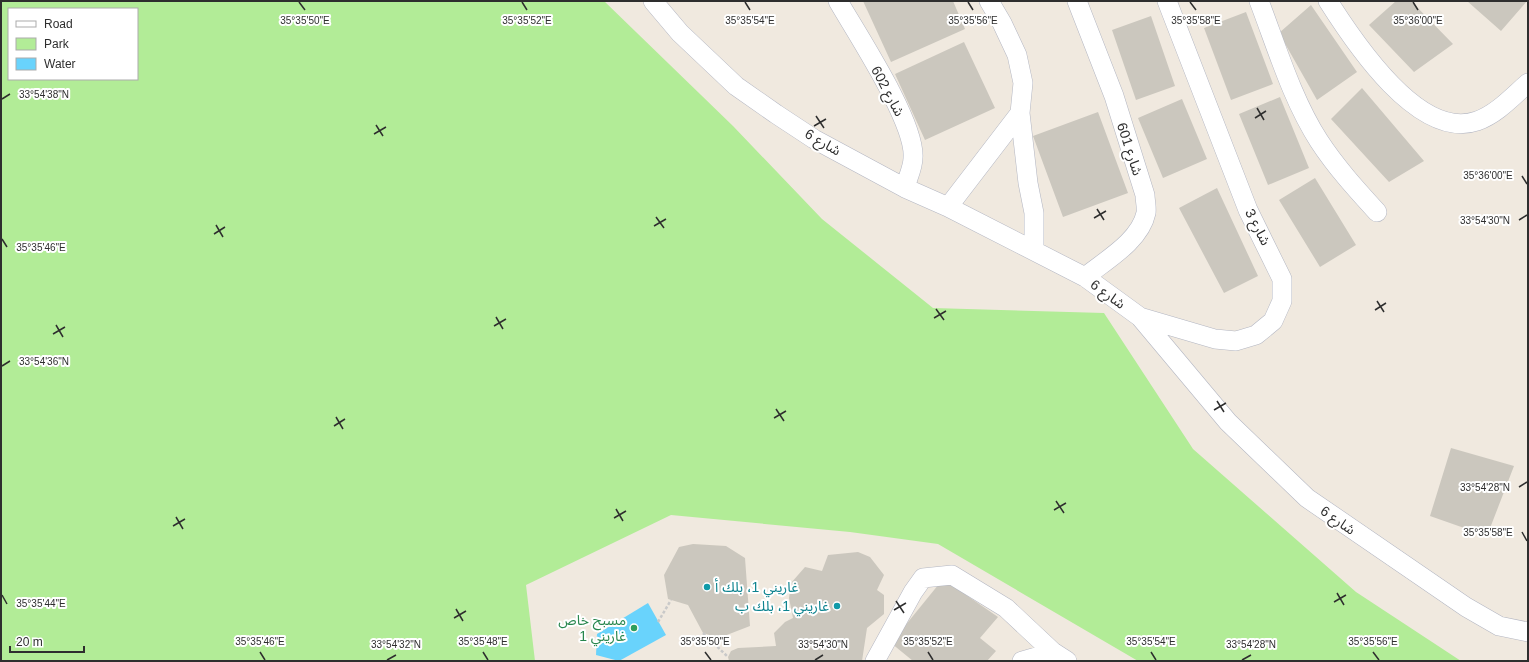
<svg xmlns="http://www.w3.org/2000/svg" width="1529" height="662" font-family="Arial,'Noto Sans Arabic',sans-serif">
<rect width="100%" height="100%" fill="#f0e9df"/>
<!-- green -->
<path fill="#b2ec97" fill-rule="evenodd" d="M1,1H604L733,126L822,219L933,308L1104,313L1193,449L1356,592L1461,661H1138L938,544L850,532L671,515L526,585L535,661H1ZM9,9H137V79H9Z"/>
<!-- water -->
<path fill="#69d3fc" d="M648,603L666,635L619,661L596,655L597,634Z"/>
<!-- building -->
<path fill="#cbc7be" d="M863,1H953L965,29L891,62Z
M1396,1H1411L1453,44L1414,72L1369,25Z
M1467,1H1527L1501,31Z
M1311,5L1357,72L1317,100L1279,33Z
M1246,12L1273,84L1231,100L1204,28Z
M1151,16L1175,86L1136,100L1112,30Z
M964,42L995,108L925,140L895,74Z
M1362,88L1424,161L1389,182L1331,119Z
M1280,97L1309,168L1268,185L1239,114Z
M1182,99L1207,159L1163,178L1138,118Z
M1098,112L1128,193L1063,217L1033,136Z
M1315,178L1356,245L1320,267L1279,200Z
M1217,188L1258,276L1224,293L1179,208Z
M1451,448L1514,466L1487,536L1430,516Z
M693,544L726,546L745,558L750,626L719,638L703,633L688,605L668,599L664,575L679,547Z
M858,552L870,557L884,575L877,590L884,595V614L867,628L862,661H729L728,657L731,651L738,648L776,646L774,633L785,622L793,618L789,598L791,583L805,567L822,571L828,555Z
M943,579L998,617L980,638L996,651L987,661H913L891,643Z"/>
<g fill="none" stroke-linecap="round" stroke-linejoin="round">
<defs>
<path id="street" d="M653,1L680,33L736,86L776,114L814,139L905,188L948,207L1085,277L1140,317L1228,422L1307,498L1466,607L1499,626L1528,632
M838,1C857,34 916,123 913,158C913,168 907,179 905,188
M989,1L1002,23L1017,55L1023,83L1020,113L1028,183L1034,213V250
M1077,1L1114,96L1145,195C1145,200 1147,208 1146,213C1140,241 1106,260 1085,277
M1259,1C1277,48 1292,99 1319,141C1336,167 1356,189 1377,212
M1328,1C1354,42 1419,141 1477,121C1497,114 1513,96 1528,83
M948,207L1020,113
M1140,317L1215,339L1236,341L1256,335L1273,321L1282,301V279L1248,210L1167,1
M875,661L913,592L923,578L952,575L1006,608L1053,652L1067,661
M1022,661L1053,652"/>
</defs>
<!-- street casing -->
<use href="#street" stroke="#b3b6c2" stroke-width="20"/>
<!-- path -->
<path stroke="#c9c9c9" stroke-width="2.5" stroke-dasharray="3 2" stroke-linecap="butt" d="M658,622L671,600
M703,633L728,657"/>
<!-- street -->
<use href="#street" stroke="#fff" stroke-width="19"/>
</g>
<!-- ticks -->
<path fill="none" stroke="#2e2e2e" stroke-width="1.5" d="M299,2L305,10M522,2L527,10M745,2L750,10M968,2L973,10M1190,2L1196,10M1413,2L1418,10M2,99L10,94M1257,108L1264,120M816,116L824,128M1255,118L1266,111M376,125L383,136M814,126L826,119M374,134L386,127M1522,176L1527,184M1097,209L1104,220M656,217L664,228M1094,218L1106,211M1519,220L1527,215M216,225L223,237M654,226L666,219M214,234L225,227M2,239L7,247M1377,301L1384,312M936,309L944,320M1375,310L1386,303M496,317L503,329M934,318L946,311M56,325L63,337M494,326L506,319M53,334L65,327M2,366L10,361M1217,401L1224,412M776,409L784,421M1214,410L1226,403M336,417L343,429M774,418L786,411M334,426L345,419M1519,487L1527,482M1056,501L1064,513M616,509L623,521M1054,510L1066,503M176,517L183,529M614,518L626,511M173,526L185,519M1522,532L1527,541M1337,593L1344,605M2,595L7,604M896,601L904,613M1334,602L1346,595M456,609L463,621M894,610L906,603M454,618L466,611M260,652L265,660M483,652L488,660M705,652L711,660M928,652L933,660M1151,652L1156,660M1373,652L1379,660M387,660L396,655M815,660L823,655M1242,660L1251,655"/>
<!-- markers -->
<g fill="#0f9aa8" stroke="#fff" stroke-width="1.5">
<circle cx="707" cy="587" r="4"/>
<circle cx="837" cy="606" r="4"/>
</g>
<circle fill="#2e9e5b" stroke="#fff" stroke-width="1.5" cx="634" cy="628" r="4"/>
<g text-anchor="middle" stroke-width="4" stroke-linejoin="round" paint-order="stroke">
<!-- street labels -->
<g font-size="14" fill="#2e2e2e" stroke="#fff">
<text transform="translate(888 91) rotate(62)" y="5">شارع 602</text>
<text transform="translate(823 142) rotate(30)" y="5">شارع 6</text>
<text transform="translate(1130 149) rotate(72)" y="5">شارع 601</text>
<text transform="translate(1258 227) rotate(63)" y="5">شارع 3</text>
<text transform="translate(1108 294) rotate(36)" y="5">شارع 6</text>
<text transform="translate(1338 520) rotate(35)" y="5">شارع 6</text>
</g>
<!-- culture labels -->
<g font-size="14" fill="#0d838f" stroke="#fff" text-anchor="start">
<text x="715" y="592">غاريني 1، بلك أ</text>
<text x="829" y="611" text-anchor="end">غاريني 1، بلك ب</text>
</g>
<!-- leisure labels -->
<g font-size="14" fill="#27864d" stroke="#fff" text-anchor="end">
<text x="626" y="625">مسبح خاص<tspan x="626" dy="16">غاريني 1</tspan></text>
</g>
</g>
<g font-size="10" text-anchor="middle" fill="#2e2e2e" stroke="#fff" stroke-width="4" stroke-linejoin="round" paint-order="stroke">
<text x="1418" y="24">35°36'00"E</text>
<text x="305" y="24">35°35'50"E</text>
<text x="527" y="24">35°35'52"E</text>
<text x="750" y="24">35°35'54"E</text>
<text x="973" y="24">35°35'56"E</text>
<text x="1196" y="24">35°35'58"E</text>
<text x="44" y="98">33°54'38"N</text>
<text x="1488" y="179">35°36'00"E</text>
<text x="1485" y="224">33°54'30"N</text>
<text x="41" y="251">35°35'46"E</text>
<text x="44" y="365">33°54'36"N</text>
<text x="1485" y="491">33°54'28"N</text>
<text x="1488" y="536">35°35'58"E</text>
<text x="41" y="607">35°35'44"E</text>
<text x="260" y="645">35°35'46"E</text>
<text x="483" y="645">35°35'48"E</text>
<text x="705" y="645">35°35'50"E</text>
<text x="928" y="645">35°35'52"E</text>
<text x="1151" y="645">35°35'54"E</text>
<text x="1373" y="645">35°35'56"E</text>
<text x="396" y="648">33°54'32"N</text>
<text x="823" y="648">33°54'30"N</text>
<text x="1251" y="648">33°54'28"N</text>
</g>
<!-- border -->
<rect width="1529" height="662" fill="none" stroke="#2e2e2e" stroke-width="4"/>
<!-- legend -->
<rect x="8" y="8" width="130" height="72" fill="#ffffff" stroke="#ababab"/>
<rect x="16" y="21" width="20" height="6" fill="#ffffff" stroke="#ababab"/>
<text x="44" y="28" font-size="12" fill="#2e2e2e">Road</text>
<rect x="16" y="38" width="20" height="12" fill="#b2ec97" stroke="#ababab"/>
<text x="44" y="48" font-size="12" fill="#2e2e2e">Park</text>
<rect x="16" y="58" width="20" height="12" fill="#69d3fc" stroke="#ababab"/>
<text x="44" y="68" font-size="12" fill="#2e2e2e">Water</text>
<!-- scale -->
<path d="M10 646v6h74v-6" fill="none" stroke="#2e2e2e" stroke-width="2"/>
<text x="16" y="646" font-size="12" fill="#2e2e2e" stroke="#ffffff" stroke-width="3" paint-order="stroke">20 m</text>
</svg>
